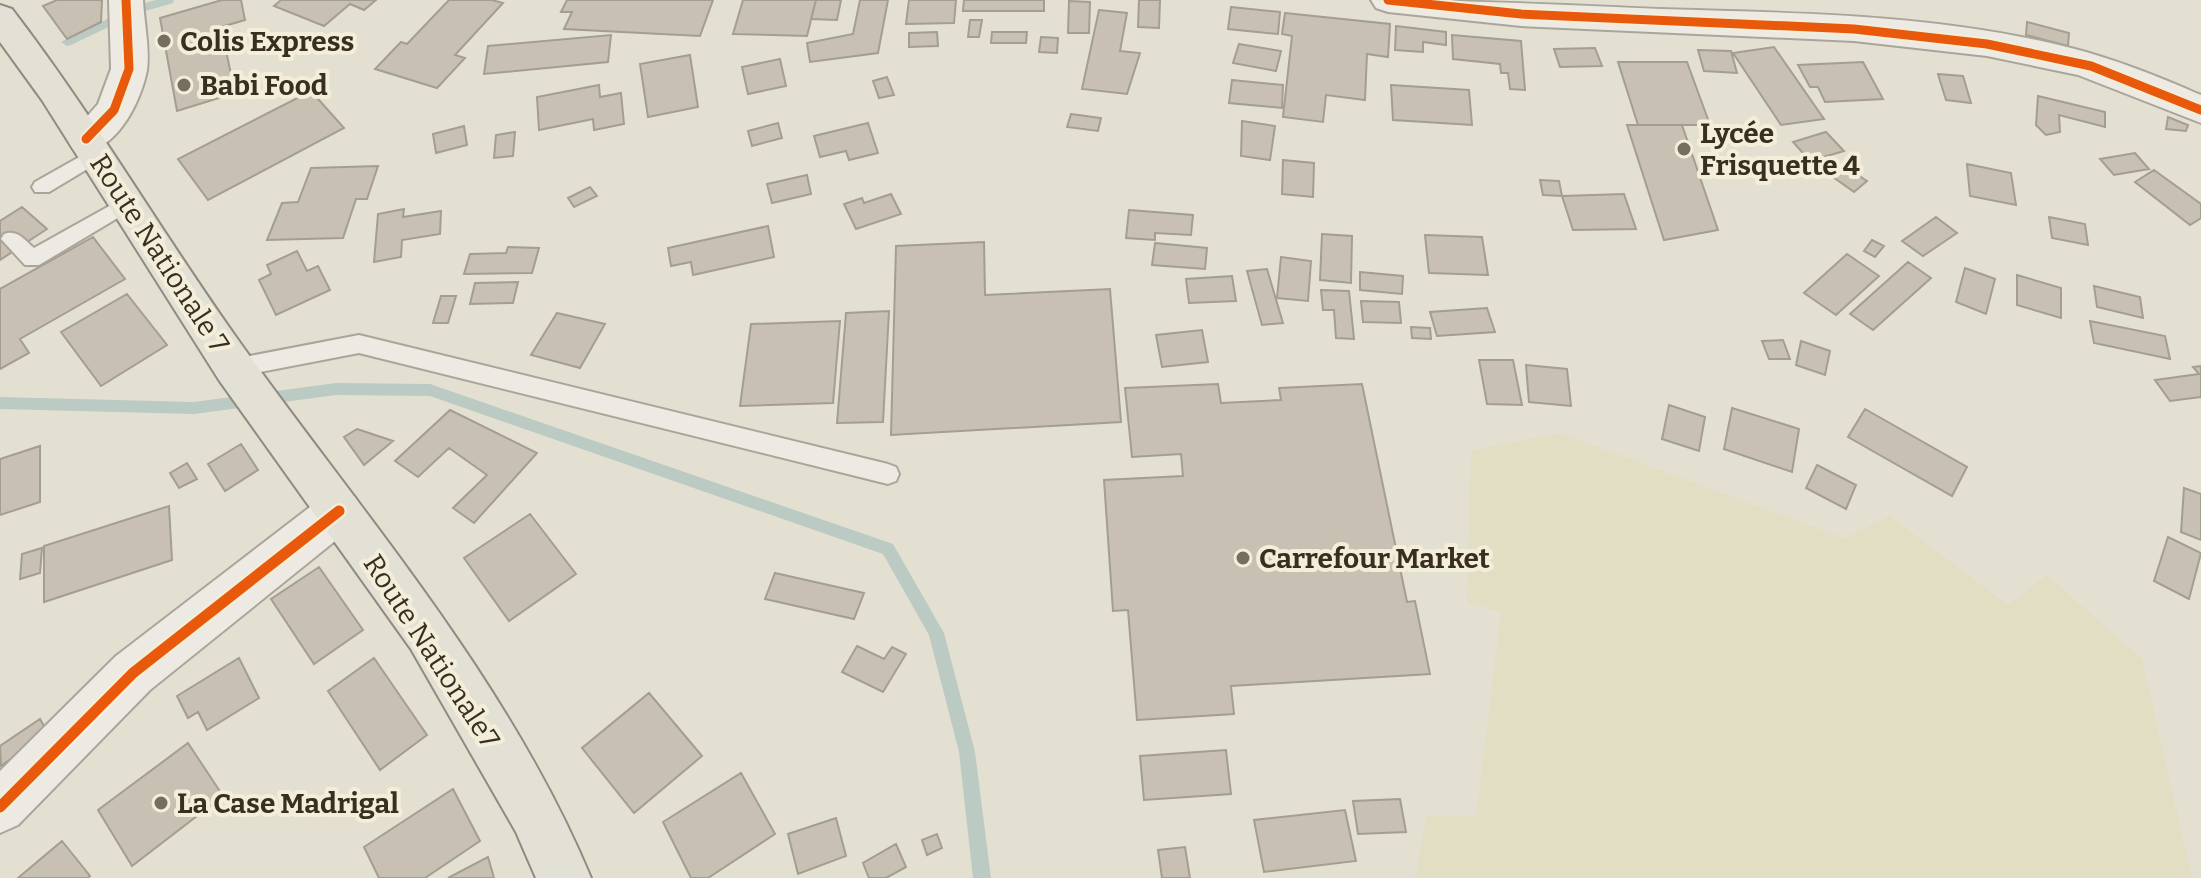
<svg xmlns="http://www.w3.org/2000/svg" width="2201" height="878" font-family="Bitter,serif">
<rect width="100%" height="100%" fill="#e3e0d2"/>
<!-- farmland -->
<path fill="#e1dec4" d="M1560,433L1844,538L1890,516L2008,605L2047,575L2142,659L2192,878H1415L1427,815L1476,817L1501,612L1467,602L1471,451Z"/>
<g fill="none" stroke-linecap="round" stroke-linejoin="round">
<!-- stream -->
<path fill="#bbcac2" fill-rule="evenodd" d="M156,0H174L173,3L142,12L136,8L138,5Z
M115,15L121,19L119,22L71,45L67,46L61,42Z
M336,383L430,384L893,544L944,633L975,752L991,878H973L959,752L929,635L883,554L430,396L336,395L194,414L0,409V397L194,402Z"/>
</g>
<!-- building -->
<path fill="#c7c0b3" stroke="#a49d91" stroke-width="2" d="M57,0H102L101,22L67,39L43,6Z
M222,0H241L245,20L221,27L235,93L177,111L160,18Z
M281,0H376L364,10L350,4L324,26L274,6Z
M449,0H492L503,3L455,55L465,58L437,88L375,69L401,42L407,44Z
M567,0H713L700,36L564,29L572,12H561Z
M743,0H816L807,36L733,34Z
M816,0H841L837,20L811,19Z
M860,0H888L878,53L810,62L807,43L853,34Z
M909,0H956L954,23L906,24Z
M964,0H1044V11H963Z
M1139,0H1160L1159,28L1138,27Z
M1069,1L1090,2L1089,33H1068Z
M1231,7L1280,12L1278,34L1228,29Z
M1099,10L1127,13L1120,51L1140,53L1127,94L1082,89Z
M1285,13L1390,24L1388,57L1367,54L1365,100L1326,95L1323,122L1283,117L1292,36L1282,34Z
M970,20H982L979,37H968Z
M2027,22L2069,33L2068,46L2026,35Z
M1396,26L1446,32V45L1423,42V52L1395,50Z
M937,32L938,46L909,47V33Z
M992,32H1027L1026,43H991Z
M611,35L608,62L484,74L488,46Z
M1452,35L1521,41L1525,90L1510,89L1508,73H1501L1500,64L1453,59Z
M1041,37L1058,38L1057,53L1039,52Z
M1239,44L1281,51L1276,71L1233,63Z
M1774,47L1824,119L1781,125L1733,53Z
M1595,48L1602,66L1560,67L1554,49Z
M1698,50L1731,51L1737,73L1704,71Z
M690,55L698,107L648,117L640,64Z
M780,59L786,86L748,94L742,67Z
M1618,62H1687L1710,125H1638Z
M1863,62L1883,99L1825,102L1818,87H1810L1798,65Z
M1938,74L1963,76L1971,103L1946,100Z
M887,77L894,95L879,98L873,81Z
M1232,80L1283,85L1282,108L1229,103Z
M599,85L600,97L621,93L624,124L594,130L593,119L539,130L537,97Z
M1391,85L1469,90L1472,125L1393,120Z
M311,91L344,128L208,200L178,159Z
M2038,96L2105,112V127L2059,115L2060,132L2046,135L2036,125Z
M1071,114L1101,118L1098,131L1067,127Z
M2168,117L2188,125L2186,131L2166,129Z
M1242,121L1275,126L1270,160L1241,156Z
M778,123L782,138L752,146L748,131Z
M868,123L878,153L849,160L846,151L820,157L814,136Z
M1627,125H1682L1718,230L1664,240Z
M464,126L467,145L436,153L433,134Z
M515,132L513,156L494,158L496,135Z
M1826,132L1844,151L1810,161L1793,142Z
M2135,153L2149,169L2114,175L2100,159Z
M1283,160L1314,163L1313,197L1282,194Z
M1967,164L2011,173L2016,205L1970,196Z
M378,166L367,199H356L343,238L267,240L282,203L298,202L311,168Z
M1846,167L1867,181L1854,192L1833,177Z
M2154,170L2201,204V218L2190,225L2135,182Z
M807,175L811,194L772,203L767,184Z
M1540,180L1559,181L1562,196L1543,195Z
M590,187L597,196L574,207L568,198Z
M891,194L901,214L856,229L844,204L862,198L864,203Z
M1624,194L1636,229L1573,230L1562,196Z
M22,207L47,229L0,260V221Z
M404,209L403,217L441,211L440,234L402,240L401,257L374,262L378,214Z
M1129,210L1193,215L1191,235L1155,233V240L1126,238Z
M1936,217L1957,233L1923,256L1902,241Z
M2049,217L2085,224L2088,245L2052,238Z
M768,226L774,257L693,275L691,262L671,266L668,248Z
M1322,234L1352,236L1351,283L1320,280Z
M1425,235L1482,237L1488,275L1429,273Z
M93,237L125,279L20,339L29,353L0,369V289Z
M1872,240L1884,246L1875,257L1864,251Z
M984,242L985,295L1110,289L1121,422L891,435L896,246Z
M1155,243L1207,248L1205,269L1152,265Z
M508,247L539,248L532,273L464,274L470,254L506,253Z
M297,251L307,271L318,266L330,290L276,315L259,280L271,274L267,265Z
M1847,254L1879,276L1836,315L1804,293Z
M1281,257L1311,261L1308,301L1277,298Z
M1908,262L1931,278L1873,330L1850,314Z
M1965,268L1995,279L1986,314L1956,302Z
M1267,269L1283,323L1262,325L1247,271Z
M1360,272L1403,276L1402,294L1360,290Z
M2017,275L2061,288V318L2017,305Z
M1232,276L1236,301L1189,303L1186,279Z
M518,282L513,303L470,304L475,283Z
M2094,286L2140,297L2143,318L2097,307Z
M1321,290L1349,291L1354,339L1336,338L1334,310H1323Z
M127,294L167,345L101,386L61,332Z
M441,296H456L448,323H433Z
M1361,301L1399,302L1401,323L1363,322Z
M1487,308L1495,332L1437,336L1430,312Z
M889,311L883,422L837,423L846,313Z
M557,313L605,324L580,368L531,355Z
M840,321L833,403L740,406L751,324Z
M2090,321L2165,336L2170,359L2094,343Z
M1411,327L1430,328L1431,339L1412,338Z
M1202,330L1208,362L1162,367L1156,335Z
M1783,340L1790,359H1769L1762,341Z
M1801,341L1830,351L1825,375L1796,365Z
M1479,360H1513L1522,405L1487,404Z
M1526,365L1567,369L1571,406L1529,402Z
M2201,366V397L2170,401L2155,380L2199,374L2193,367Z
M1218,384L1221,403L1281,400L1279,388L1362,384L1407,602L1415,601L1430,674L1231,686L1234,714L1137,720L1128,610L1113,611L1104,480L1183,476L1181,454L1132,457L1125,388Z
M1669,405L1705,417L1699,451L1662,439Z
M1732,408L1799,429L1792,472L1724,449Z
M1865,409L1967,467L1952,496L1848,437Z
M450,410L537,453L474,523L453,508L487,475L449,448L418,477L395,461Z
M357,429L393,441L364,465L344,437Z
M241,444L258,470L225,491L208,464Z
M40,446V502L0,515V459Z
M187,463L197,479L179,488L170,473Z
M1817,465L1856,485L1846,509L1806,488Z
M2184,488L2201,494V540L2181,532Z
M169,506L172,560L44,602V546Z
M530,514L576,574L509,621L464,558Z
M2168,537L2201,553L2189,599L2154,581Z
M42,548L40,573L20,579L22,554Z
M319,567L363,630L314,664L271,599Z
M775,573L864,593L854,619L765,599Z
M857,646L884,659L892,647L906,654L883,692L842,672Z
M239,658L259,698L207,730L198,712L188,718L177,696Z
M374,658L427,735L380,770L328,691Z
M649,693L702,756L634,813L582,748Z
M40,719L48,733L1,766L0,746Z
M188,743L223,796L132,866L98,810Z
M1226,750L1231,794L1144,800L1140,756Z
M741,773L775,834L708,878H691L663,822Z
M453,789L480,841L425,878H379L364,847Z
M1400,799L1406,832L1358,834L1353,801Z
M1345,810L1356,861L1264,872L1254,820Z
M836,818L846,856L798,874L788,834Z
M937,834L942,848L927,855L922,840Z
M62,841L90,876L88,878H18Z
M896,844L906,867L886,878H869L863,863Z
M1185,847L1190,878H1162L1158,850Z
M488,857L494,878H448Z"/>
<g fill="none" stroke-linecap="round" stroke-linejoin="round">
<defs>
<path id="service" d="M97,147L104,149L106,154L104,159L49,192H35L32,187L35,182Z
M129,195L136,197L139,202L136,207L39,265H25L1,239L4,234C18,229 24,240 34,248Z
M359,335L888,464L896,467L899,474L896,481L888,484L359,353L234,377L226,374L223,368L226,362L234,359Z"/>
<path id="minor" d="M339,491L355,497L362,511L355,525L150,690L18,825L0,833V771L116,656L323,497Z"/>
<path id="tertiary" d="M109,0H143C144,22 150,49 147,70C141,103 112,161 73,149L67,139L98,104L111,69Z
M1371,0C1468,0 1564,5 1661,9C1797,13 1938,14 2071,48C2114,59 2155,75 2196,93L2201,95V123L2078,75L1987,56L1854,41L1521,26L1388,12L1376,8Z"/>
<path id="primary" d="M0,5L12,9C98,121 168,244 251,358C372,525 511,686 591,878H536L516,832L411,649L219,380L42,100L0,42Z"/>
</defs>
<!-- service casing -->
<use href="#service" stroke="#a9a59a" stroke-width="4"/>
<!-- minor casing -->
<use href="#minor" stroke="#a9a59a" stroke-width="4"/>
<!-- tertiary casing -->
<use href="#tertiary" stroke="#a9a59a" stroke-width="4"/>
<!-- primary casing -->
<use href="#primary" stroke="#8f8b81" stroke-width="4"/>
<!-- service -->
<use href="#service" fill="#eceae2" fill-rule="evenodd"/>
<!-- minor -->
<use href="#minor" fill="#eceae2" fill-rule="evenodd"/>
<!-- tertiary -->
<use href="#tertiary" fill="#eceae2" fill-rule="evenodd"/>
<!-- primary -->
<use href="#primary" fill="#e3e0d5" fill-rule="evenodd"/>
<defs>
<path id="cycleway-far1" d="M1388,0L1521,14L1854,29L1987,44L2091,66L2201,110
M86,139L114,110L129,69L126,0"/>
<path id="cycleway" d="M0,807L133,673L339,511"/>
</defs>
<!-- cycleway-far1 casing -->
<use href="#cycleway-far1" stroke="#f3eed9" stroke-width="13"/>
<!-- cycleway casing -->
<use href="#cycleway" stroke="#f3eed9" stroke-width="16"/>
<!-- cycleway-far1 -->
<use href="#cycleway-far1" stroke="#e8590c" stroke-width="9"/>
<!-- cycleway -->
<use href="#cycleway" stroke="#e8590c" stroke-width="11"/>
</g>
<!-- markers -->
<g fill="#746d60" stroke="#f3eed9" stroke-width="3">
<circle cx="164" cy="41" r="8"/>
<circle cx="184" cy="85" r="8"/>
<circle cx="1684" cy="149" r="8"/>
<circle cx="1243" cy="558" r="8"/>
<circle cx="161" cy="803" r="8"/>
</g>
<g text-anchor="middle" stroke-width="8" stroke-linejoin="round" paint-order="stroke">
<!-- poi labels -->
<g font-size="28" font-weight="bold" fill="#382f22" stroke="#f3eed9" text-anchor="start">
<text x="180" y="51">Colis Express</text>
<text x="200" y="95">Babi Food</text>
<text x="1700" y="143">Lycée<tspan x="1700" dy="32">Frisquette 4</tspan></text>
<text x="1259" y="568">Carrefour Market</text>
<text x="177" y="813">La Case Madrigal</text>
</g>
<!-- street labels -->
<g font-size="28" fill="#382f22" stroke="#f3eed9">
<text transform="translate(160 253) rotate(57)" y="10">Route Nationale 7</text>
<text transform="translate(432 651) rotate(57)" y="10">Route Nationale7</text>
</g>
</g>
</svg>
